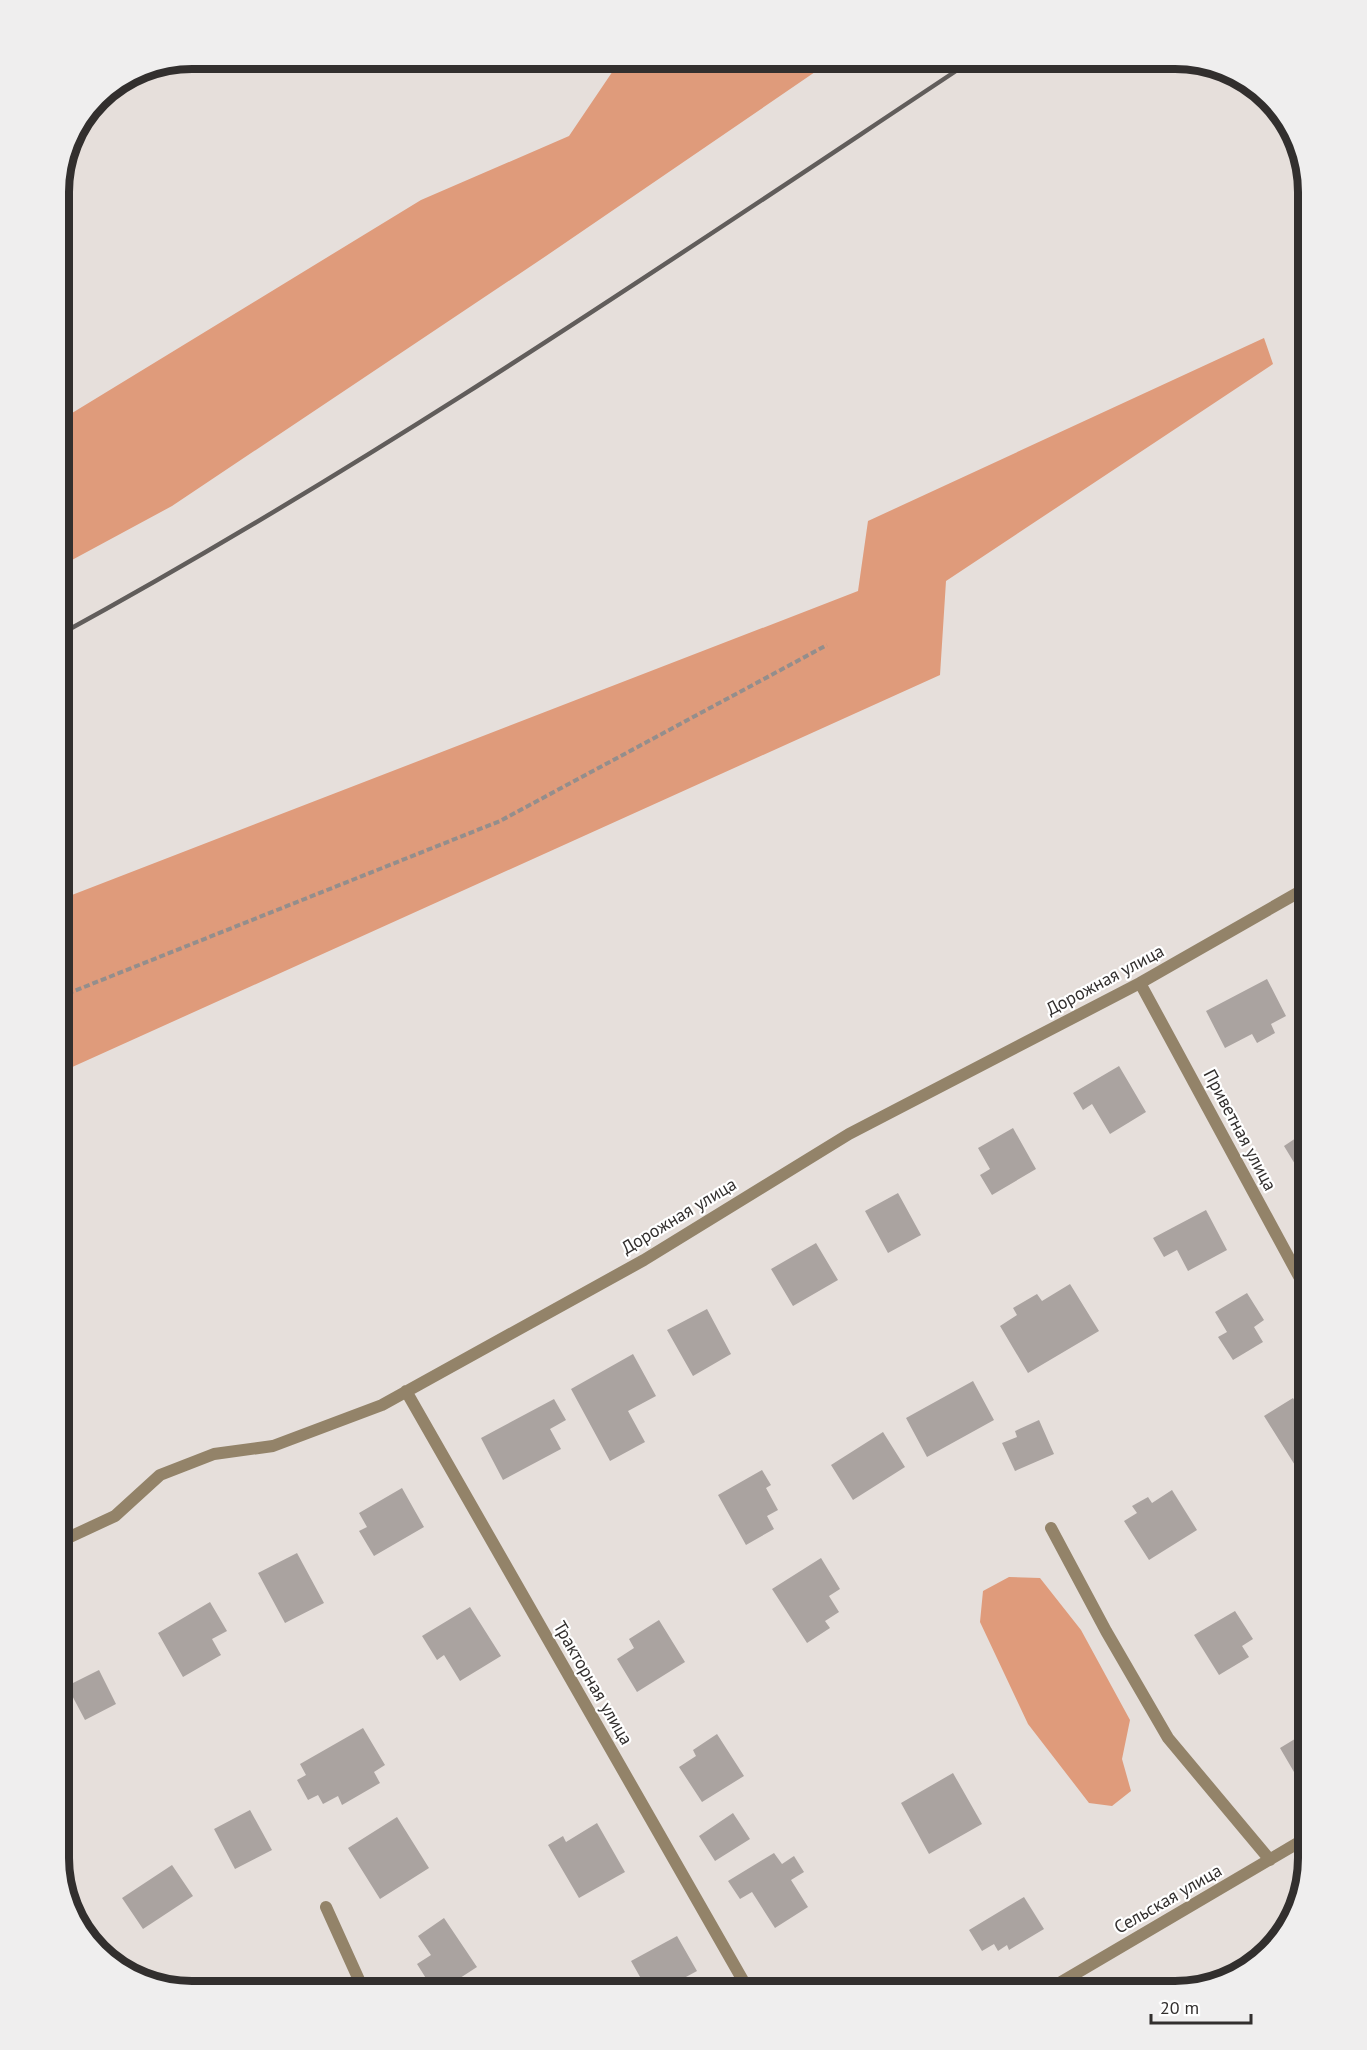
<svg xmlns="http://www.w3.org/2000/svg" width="1367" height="2050" font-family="'PT Sans',sans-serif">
<rect width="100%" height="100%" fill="#e6dfdb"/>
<!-- forest -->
<path fill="#df9b7b" d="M621,59H834L546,256L172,506L59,567V421L421,200L569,136Z
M1264,338L1273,364L946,581L940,675L59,1073V900L858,591L868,521Z
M1009,1577L1040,1578L1081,1630L1130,1720L1122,1759L1131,1791L1112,1806L1089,1803L1028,1724L980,1622L983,1591Z"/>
<!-- building -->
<path fill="#aaa3a0" d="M1308,954V996L1294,971L1308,963L1304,956Z
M1267,979L1286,1016L1271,1024L1275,1033L1257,1043L1252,1034L1225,1048L1206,1011Z
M1119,1066L1146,1112L1110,1134L1092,1104L1083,1110L1073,1093Z
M1013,1128L1036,1169L992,1195L980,1175L990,1169L978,1148Z
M1308,1130V1170L1301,1174L1284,1146Z
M898,1193L921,1235L888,1253L865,1211Z
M1206,1210L1227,1250L1188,1271L1177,1250L1164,1257L1153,1238Z
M816,1243L838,1280L793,1306L771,1269Z
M1070,1284L1099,1331L1028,1373L1000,1326L1017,1315L1013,1308L1037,1294L1042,1301Z
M1247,1293L1264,1320L1254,1327L1263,1342L1233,1360L1218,1337L1227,1332L1215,1312Z
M707,1309L731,1354L693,1376L667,1330Z
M633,1354L656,1396L628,1411L645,1442L610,1461L571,1389Z
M973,1381L994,1420L927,1457L906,1418Z
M1293,1398L1300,1410L1308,1404V1463L1298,1470L1264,1416Z
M554,1399L566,1420L550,1429L561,1449L503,1480L481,1438Z
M1039,1420L1054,1454L1015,1471L1002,1443L1017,1437L1015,1431Z
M883,1432L905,1467L853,1500L831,1465Z
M762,1470L771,1485L766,1488L778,1510L767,1516L774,1529L746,1545L718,1495Z
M402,1488L424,1527L374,1556L359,1531L367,1527L359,1513Z
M1172,1490L1197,1530L1149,1560L1124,1521L1137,1513L1132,1506L1148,1497L1152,1503Z
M297,1553L324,1603L285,1623L258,1573Z
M821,1558L840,1589L829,1596L839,1612L825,1621L830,1628L807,1643L772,1589Z
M210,1602L227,1631L212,1639L221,1655L183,1677L158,1633Z
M470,1607L501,1656L460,1681L444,1655L437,1660L422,1636Z
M1235,1611L1253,1639L1242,1646L1249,1657L1219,1675L1194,1635Z
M659,1620L685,1662L637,1692L617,1659L634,1648L629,1639Z
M99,1670L116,1704L85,1720L67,1686Z
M363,1728L385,1765L374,1772L380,1783L342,1805L338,1796L323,1804L318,1795L308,1800L297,1780L306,1775L300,1764Z
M1308,1731V1779L1301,1784L1280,1748Z
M717,1734L744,1776L702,1802L679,1767L696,1756L693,1750Z
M953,1773L982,1824L929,1854L901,1803Z
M250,1810L272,1850L235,1869L214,1829Z
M733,1813L750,1839L715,1861L699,1836Z
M397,1817L429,1868L380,1899L348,1848Z
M597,1823L625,1872L579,1898L548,1845L563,1836L566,1842Z
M774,1853L782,1864L794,1856L804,1872L791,1880L808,1907L775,1928L752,1892L740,1899L728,1881Z
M172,1865L193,1896L143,1929L122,1898Z
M1024,1897L1044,1929L1009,1950L1007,1945L998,1951L994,1944L982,1951L969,1930Z
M73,1901L90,1931L85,1934L76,1924L70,1903Z
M444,1918L477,1967L440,1991H434L417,1964L431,1955L418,1936Z
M677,1936L697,1971L660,1991H648L631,1961Z
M872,1977L881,1991H850Z"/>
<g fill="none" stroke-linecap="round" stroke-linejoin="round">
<!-- path -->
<path stroke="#948e8c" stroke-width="4" stroke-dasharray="6 3" stroke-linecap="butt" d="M59,997L500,821L827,645"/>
<!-- street -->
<path stroke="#938369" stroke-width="12" d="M1140,983L1308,1293
M406,1391L749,1991
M1051,1528L1106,1631L1168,1738L1270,1860
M59,1542L115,1516L160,1475L214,1454L273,1446L382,1405L644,1260L849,1134L1140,983L1308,887
M326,1907L364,1991
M1046,1991L1308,1837"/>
<!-- rail -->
<path stroke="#615d5b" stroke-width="4.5" d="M59,635C376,462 674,258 974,59"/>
</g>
<g text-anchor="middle" stroke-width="4.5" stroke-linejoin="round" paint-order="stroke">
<!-- street labels -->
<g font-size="18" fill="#322f2e" stroke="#fff">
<text transform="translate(1105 980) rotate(-28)" y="6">Дорожная улица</text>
<text transform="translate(1240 1130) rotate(62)" y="6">Приветная улица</text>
<text transform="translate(679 1216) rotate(-31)" y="6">Дорожная улица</text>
<text transform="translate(593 1683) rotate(60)" y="6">Тракторная улица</text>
<text transform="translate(1168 1899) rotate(-30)" y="6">Сельская улица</text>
</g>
</g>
<!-- crop -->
<path d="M0 0H1367V2050H0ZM192 69H1175A123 123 0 0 1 1298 192V1858A123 123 0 0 1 1175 1981H192A123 123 0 0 1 69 1858V192A123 123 0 0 1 192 69Z" fill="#efeeee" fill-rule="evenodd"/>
<path fill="none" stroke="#322f2e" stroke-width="8" d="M192 69H1175A123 123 0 0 1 1298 192V1858A123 123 0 0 1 1175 1981H192A123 123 0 0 1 69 1858V192A123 123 0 0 1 192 69Z"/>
<!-- scale -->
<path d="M1151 2014v9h100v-9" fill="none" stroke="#322f2e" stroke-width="3"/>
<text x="1160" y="2014" font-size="18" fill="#322f2e" stroke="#ffffff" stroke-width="4.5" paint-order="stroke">20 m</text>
</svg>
